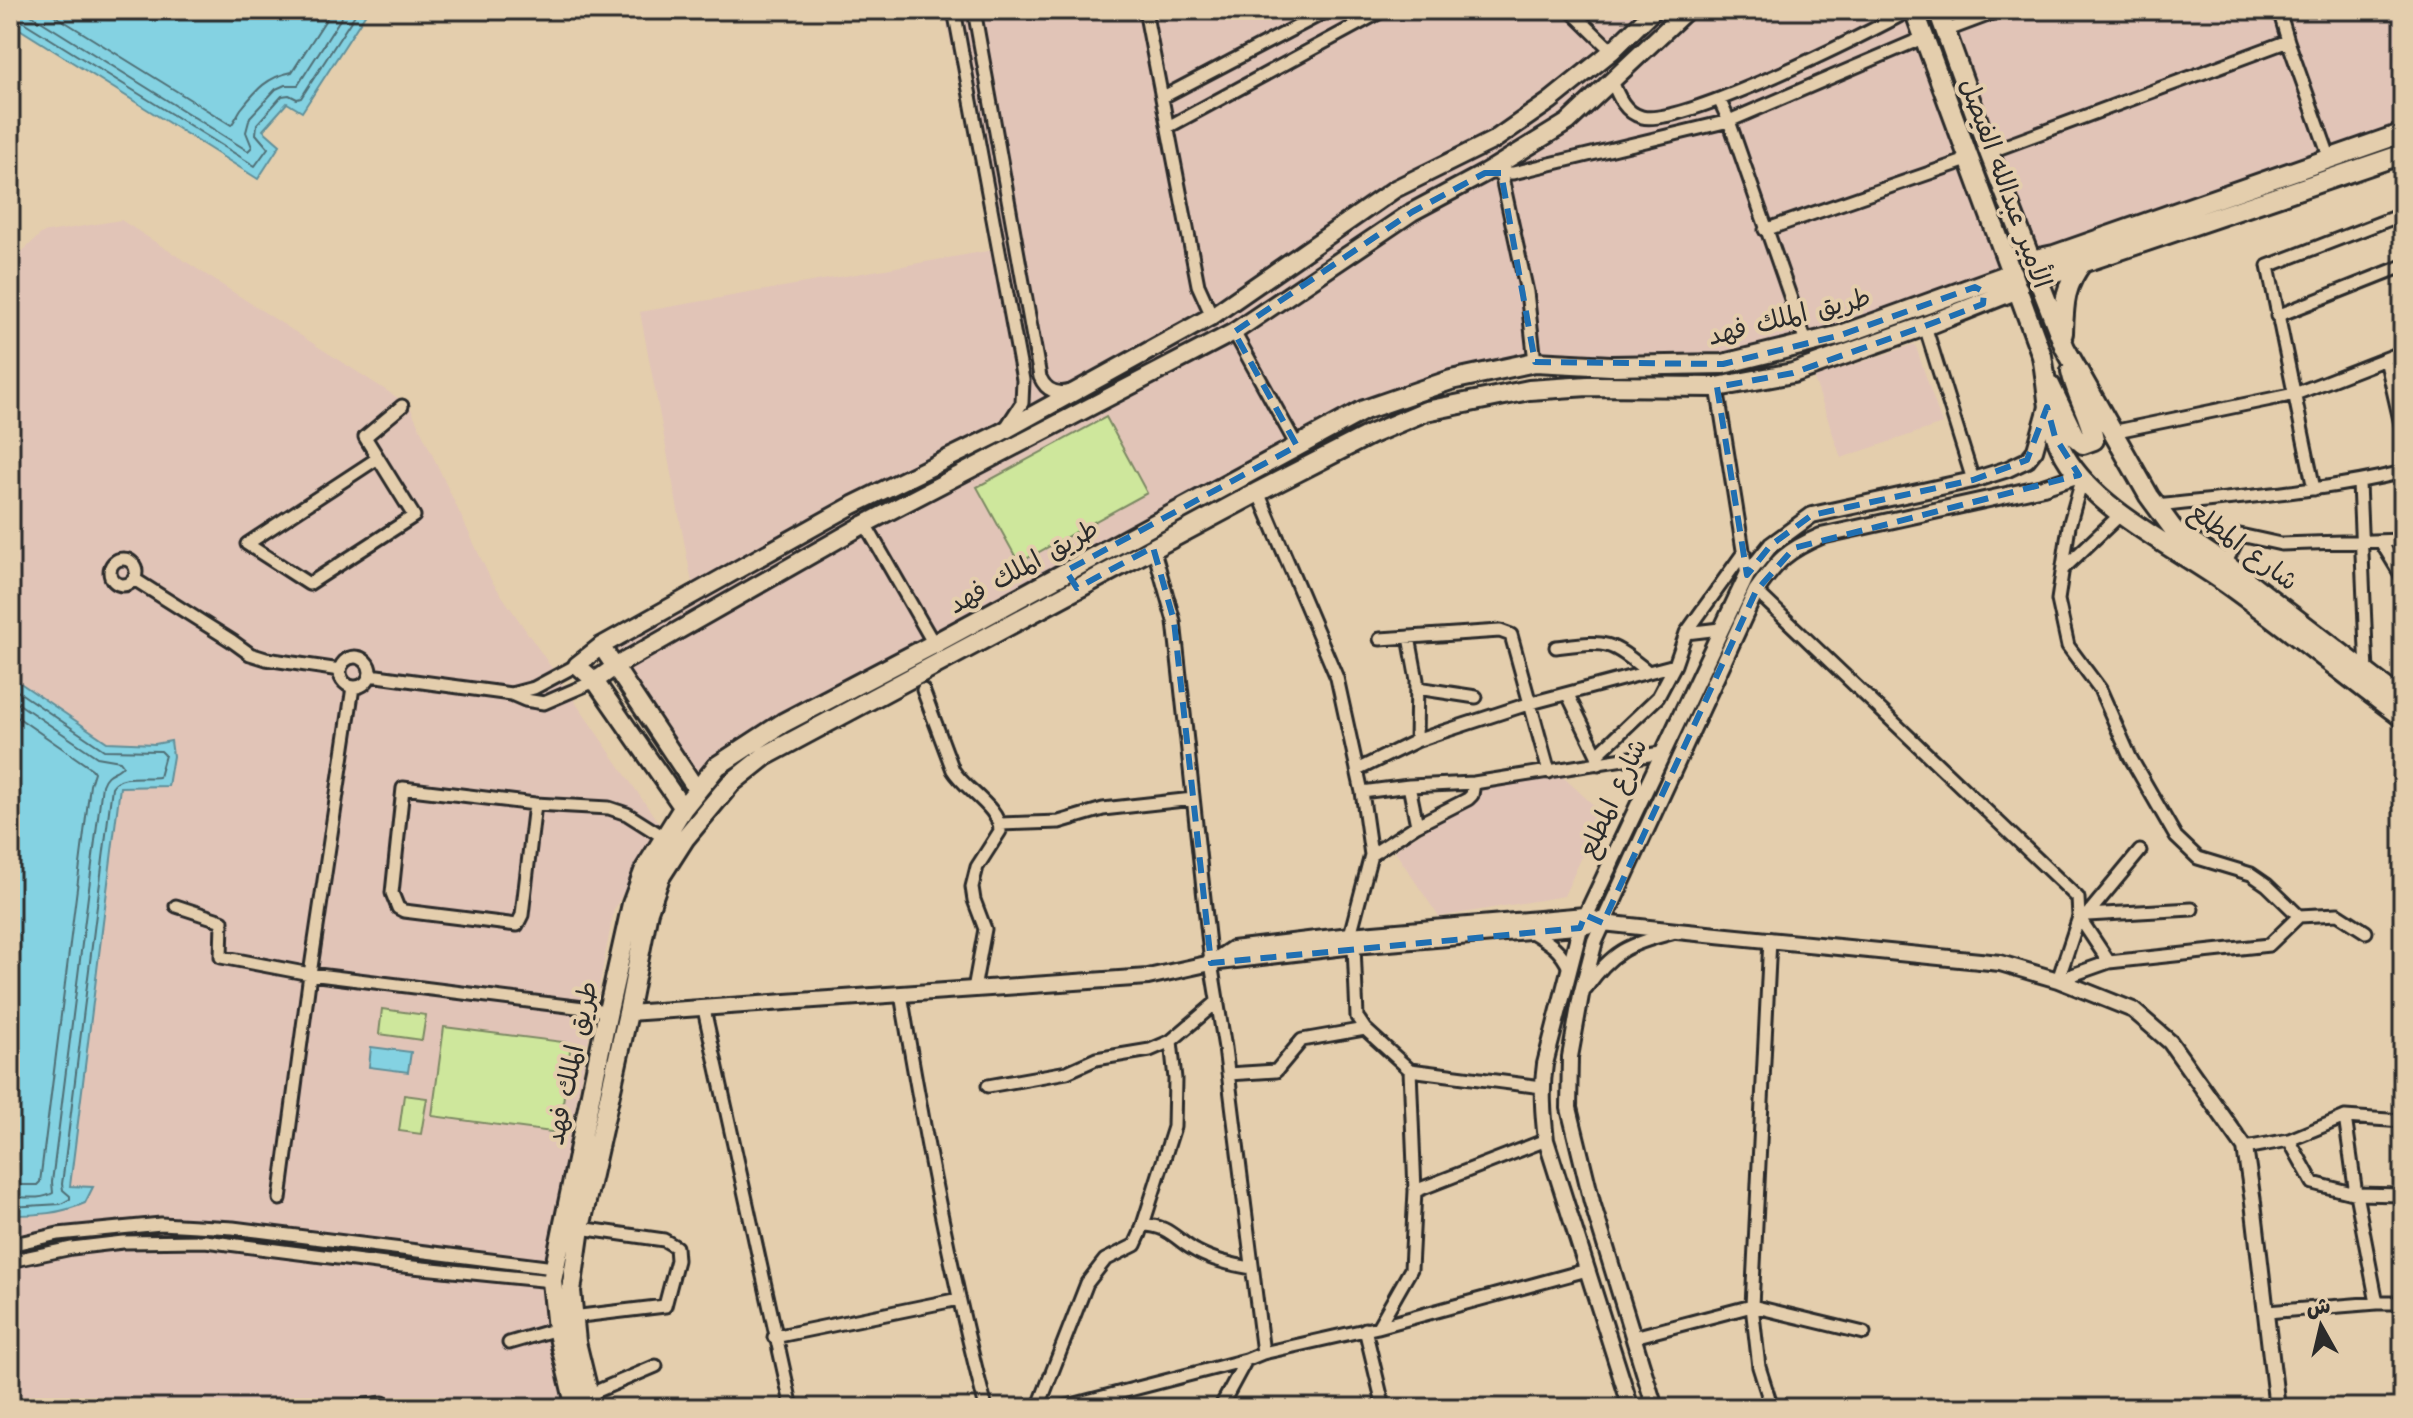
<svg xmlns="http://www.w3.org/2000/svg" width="2413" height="1418" font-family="'Architects Daughter','Playpen Sans Arabic',sans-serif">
<rect width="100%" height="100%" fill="#e4cead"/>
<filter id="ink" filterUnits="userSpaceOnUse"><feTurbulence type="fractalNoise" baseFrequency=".0125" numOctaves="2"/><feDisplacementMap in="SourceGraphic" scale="16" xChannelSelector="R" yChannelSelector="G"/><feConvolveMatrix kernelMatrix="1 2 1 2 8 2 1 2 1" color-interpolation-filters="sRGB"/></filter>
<g filter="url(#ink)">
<!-- built -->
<path fill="#e1c4b7" d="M944,10H2403V124L1784,344L1707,355H1544L1444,376L808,704L692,787L608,633L693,588L640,312L993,250Z
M121,220L409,405L491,580L660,825L614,910L545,1263L575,1408H10V1215H38L92,1187H70L120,787L169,769L173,756L171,741L155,744L107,742L10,676V263L42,233Z
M1915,344L1942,424L1841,458L1814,378Z
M1561,775L1602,813L1564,896L1439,917L1394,850L1480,796L1481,786Z"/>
<!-- green -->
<path fill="#cee79c" stroke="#7c8964" stroke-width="2" d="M1106,417L1147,493L1019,563L977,487Z
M382,1009L426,1015L422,1040L379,1034Z
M444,1027L571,1043L559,1133L432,1116Z
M404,1095L427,1098L421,1134L399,1131Z"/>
<!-- water -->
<path fill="#84d2e2" stroke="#608f99" stroke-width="2" d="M10,10H368L302,112L287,103L263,130L280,145L258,179L10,23Z
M10,676L107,742L155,744L171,741L173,756L168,786L120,787L70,1186L93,1187L85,1203C60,1214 37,1215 10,1215Z
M371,1047L411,1052L408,1072L369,1067Z"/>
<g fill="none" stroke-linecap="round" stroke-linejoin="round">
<!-- shore -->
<path stroke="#4f6e74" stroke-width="2" d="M23,10L248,151L252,147L246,132L250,117L276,89L285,85H298L346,10
M46,10L231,125C235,121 237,115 241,109C257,89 267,77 292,72L332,10
M10,17L17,18L255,166L268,148L256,134L257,124L282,96L289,95L297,99L301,98L358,10
M10,686L104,750L161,751L165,755L159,777C144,779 120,773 112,787L62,1184L63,1190L70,1196V1199L61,1204L10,1207
M10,698L97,757L120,761L123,765C117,774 107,770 102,785L52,1182L53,1193C41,1200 24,1197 10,1197
M10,712L92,769L94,772L90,785L40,1182L37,1185H10"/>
<defs>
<path id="minor" d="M954,10L1023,380L1022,403L1007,426
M974,10L1040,377C1046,391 1057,395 1071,391
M1145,10L1198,285L1212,316
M1570,10L1612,51
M2279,10L2288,41L2330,159
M1945,31L2001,10
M1612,81C1618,96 1625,113 1642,117C1681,127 1869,33 1910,10
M1163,97L1329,10
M1719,99L1729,121L1806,342
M1168,127L1384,10
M1989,152L2288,41
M2396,157L2403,174
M1489,173H1513L1729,121L1925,37
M1501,173L1527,292L1535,362
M1765,230L1970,159
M2277,316L2403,266
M1925,326L1973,480
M1234,332L1297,446
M2386,359L2403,433
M1717,387L1747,575
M2112,432L2295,394L2403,352
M378,458L247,544L309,584L414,516L365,437L402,406
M2082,480L2069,526L2058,600L2068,646L2100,689L2130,757L2176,837L2198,858L2251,874L2267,885L2299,916
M2359,483L2367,673
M2314,489L2268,266L2403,214
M1258,492L1337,678L1362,792L1371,855L1350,935
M2156,506C2239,497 2322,492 2403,472
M865,524L934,644
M2381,542L2403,578
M1153,547L1174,621L1211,963L1225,1048L1263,1353
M110 572a13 13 0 1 1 26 0a13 13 0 1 1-26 0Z
M2225,564L2240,535L2281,544L2403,540
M2064,568L2121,514
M134,579L232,641L250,654L266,659L340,670
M1756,591L2078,898L2079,917L2109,962
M1686,633L1720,629
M1409,637L1417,680L1416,741
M1380,639L1500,631L1511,635L1549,772
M1556,647C1607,641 1607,639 1647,671
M340 672a15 15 0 1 1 30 0a15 15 0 1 1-30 0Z
M577,665L534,688L511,694L525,700L544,703L595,681
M370,675L511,694
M1417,688L1476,697
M923,690L953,770C965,790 1000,808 1000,831L977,867L972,887L974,900L985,929L974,989
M1568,695L1597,755
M1599,764L1597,755L1658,697L1675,665L1686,633L1744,552
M1357,770L1416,741L1442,732L1531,703L1675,665
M1409,786L1417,825
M1362,792L1409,786L1474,783L1661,753
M535,804L522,915L517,925L404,911L398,908L392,893L403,788L535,804L609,808L627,814L665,838
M1000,824L1059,822L1103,809L1193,799
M2140,851L2087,915L2079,917L2058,980L2109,962L2269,945L2299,916L2338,914L2366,932
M1371,855L1417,825L1468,799L1472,795L1474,783
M176,906L222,921L221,957L310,974L608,1011
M2087,915L2192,909
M1530,931C1548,942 1560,948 1569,968
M1354,946L1357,1017L1365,1029L1410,1070L1542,1087
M1586,988C1612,951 1629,944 1672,933
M901,994C924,1133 950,1272 986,1408
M704,1009L792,1408
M1410,1070L1415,1191
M1228,1074L1276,1071L1302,1040L1365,1029
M988,1086L1067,1072L1096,1059L1150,1050L1171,1041L1218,1001
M2345,1117L2356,1194L2377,1303
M2289,1140L2313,1183L2356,1194L2403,1195
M2245,1148L2289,1140L2345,1117L2403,1121
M280,1199L310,974L353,687
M1143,1225C1170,1225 1176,1241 1198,1252C1215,1261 1233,1265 1252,1268
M10,1245L58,1234L161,1224L233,1228L554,1268
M10,1261L72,1248L123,1242L205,1241L393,1265L552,1281
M2267,1312L2377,1303H2403
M572,1317L665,1306L677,1260L676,1247L664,1240L580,1228
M1378,1327L1411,1269L1415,1191L1546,1140
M1365,1329L1384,1408
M774,1337L959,1299
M1634,1337L1752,1306L1770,939
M509,1343L557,1329
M588,1395L656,1366
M340,1408L383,1403
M1038,1408L1087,1283L1105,1260L1135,1245L1140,1234L1174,1127L1175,1079L1171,1041
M1060,1408L1246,1360L1263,1353L1378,1327L1587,1270
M1220,1408L1246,1360
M1772,1408L1759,1367L1752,1306L1864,1333"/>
<path id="tertiary" d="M1211,963L1232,949L1350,935L1585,915L1603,923L1677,931L2000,963L2058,980L2133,1010L2170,1042L2245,1148L2253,1202L2277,1408
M628,1013L1148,977L1211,963L1354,946L1587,926
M1631,1408L1546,1140C1543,1114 1541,1090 1545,1064L1580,928L1747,575L1771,545L1812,515L1973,480L2008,469L2027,460L2035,450L2047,407
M1655,1408L1592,1202L1569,1108L1570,1057L1581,995L1595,941L1756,591C1778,560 1786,551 1821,536L2043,487L2079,475"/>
<path id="secondary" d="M601,646L697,790
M595,681L616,666L865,524L1234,332L1412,212L1485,173L1568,122L1687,10
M683,808L595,681L577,665L601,646L853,505L1000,433L1212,316L1395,189L1494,140L1550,101L1612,51L1654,10"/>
<path id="primary" d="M1914,10L2042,356C2049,392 2046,423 2065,456C2097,511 2177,548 2227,584C2287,627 2344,674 2403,718
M1938,10L1989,152L2065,348L2149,496L2174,530L2225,564L2403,701
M2030,260L2054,255L2403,133
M2038,278L2403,154
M2063,333C2064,304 2064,286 2083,262
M2050,385L2075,437L2083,444L2094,440C2090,416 2076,395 2071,371
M576,1408L557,1329L552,1281L608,1011L632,904L645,869L683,808L717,766L783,723L934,644L1364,410L1451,380L1535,362L1611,366L1723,364L1841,335L2012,273
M592,1408L576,1342L571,1291L580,1228L628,1013L648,911L660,877L685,838L730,784L765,756L1258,492L1369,435L1426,411L1529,390L1588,386L1717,387L1793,373L1925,326L2018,289"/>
</defs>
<!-- minor casing -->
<use href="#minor" stroke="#2b2b2b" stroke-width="17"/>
<!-- tertiary casing -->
<use href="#tertiary" stroke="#2b2b2b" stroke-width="20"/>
<!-- secondary casing -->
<use href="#secondary" stroke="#2b2b2b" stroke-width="22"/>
<!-- primary casing -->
<use href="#primary" stroke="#2b2b2b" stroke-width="24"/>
<!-- minor -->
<use href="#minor" stroke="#e4cead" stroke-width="11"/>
<!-- tertiary -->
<use href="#tertiary" stroke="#e4cead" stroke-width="14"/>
<!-- secondary -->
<use href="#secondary" stroke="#e4cead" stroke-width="16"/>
<!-- primary -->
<use href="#primary" stroke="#e4cead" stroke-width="18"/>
</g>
</g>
<!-- marked area -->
<path fill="none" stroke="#1f6fb2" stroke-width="6" stroke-dasharray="16 10" stroke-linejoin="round" d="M1485,173H1501L1535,362L1723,364L1841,335L1975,287L1984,292L1983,304L1925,326L1793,373L1717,387L1747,575L1771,545L1812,515L1973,480L2027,460L2047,407L2055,437L2079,475L1794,548L1756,591L1603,923L1585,915L1580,928L1211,963L1174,621L1153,547L1077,588L1066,571L1297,446L1234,332L1412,212Z"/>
<g text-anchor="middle" stroke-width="8" stroke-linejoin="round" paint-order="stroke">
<!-- street labels -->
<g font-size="26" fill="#2b2b2b" stroke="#e4cead">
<text transform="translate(2006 183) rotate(70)" y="9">الأمير عبدالله الفيصل</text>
<text transform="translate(1789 316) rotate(-14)" y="9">طريق الملك فهد</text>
<text transform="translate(2244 546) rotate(37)" y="9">شارع المطلع</text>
<text transform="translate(1023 566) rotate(-29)" y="9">طريق الملك فهد</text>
<text transform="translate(1612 798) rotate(-65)" y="9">شارع المطلع</text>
<text transform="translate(571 1063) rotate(-78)" y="9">طريق الملك فهد</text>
</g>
</g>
<!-- margin -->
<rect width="2413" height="1418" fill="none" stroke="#e4cead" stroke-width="40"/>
<rect x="20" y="20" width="2373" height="1378" fill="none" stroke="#2b2b2b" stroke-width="3" filter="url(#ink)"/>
<!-- north arrow -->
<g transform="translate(2321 1326) rotate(352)" stroke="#e4cead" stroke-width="6" paint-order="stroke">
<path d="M0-6L14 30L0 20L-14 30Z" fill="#2b2b2b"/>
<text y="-12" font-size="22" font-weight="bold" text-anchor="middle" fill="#2b2b2b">ش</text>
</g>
</svg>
